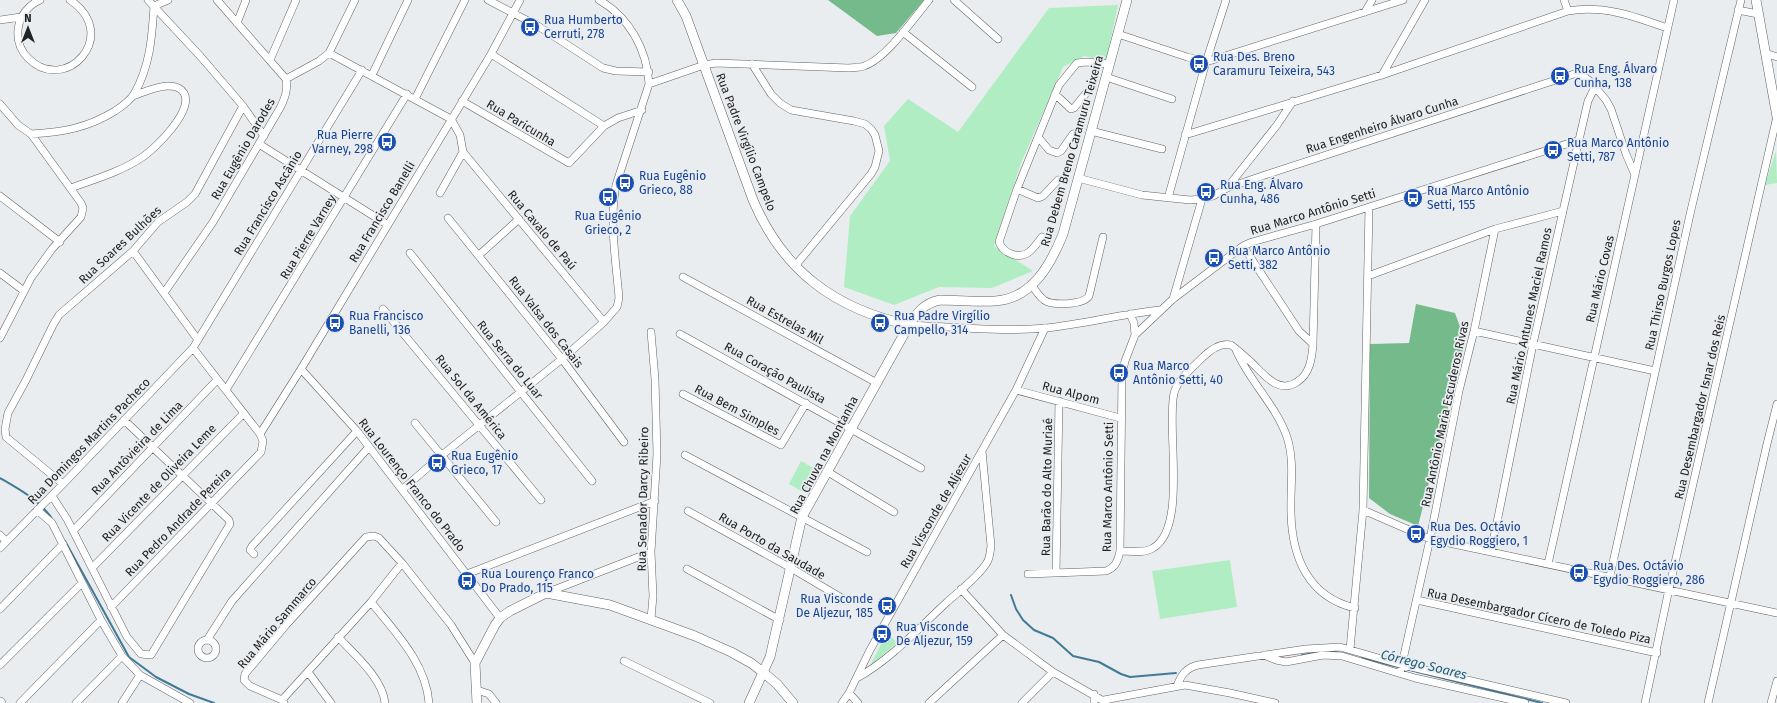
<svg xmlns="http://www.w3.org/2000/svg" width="1777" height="703" font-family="'Fira Sans',sans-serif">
<rect width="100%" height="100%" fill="#eaedf0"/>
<!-- green -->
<path fill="#b0edc2" d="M1118,5L1106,61L1084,56L1063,67L1021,163L994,246L1033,271L992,288L939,287L894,305L844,287L850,216L890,161L884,126L908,99L958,132L1049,8Z
M1776,151L1777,183L1765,185Z
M801,461L817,470L805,493L789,484Z
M1230,560L1237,607L1160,619L1152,571Z
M886,634L898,642L870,666Z"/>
<!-- forest -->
<path fill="#75ba8b" d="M828,0H924L896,33L877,36Z
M1416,304L1455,313L1465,341L1418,526L1390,514L1369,498L1370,344L1409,343Z"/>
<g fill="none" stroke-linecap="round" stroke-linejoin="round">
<!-- stream -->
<path stroke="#407a96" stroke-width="2" d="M0,478C19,489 43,502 54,522
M65,541L129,657L156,677L189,694L214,703
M1011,595L1016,609L1023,620L1034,630L1053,638L1073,656L1099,662L1121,674L1130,677L1176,673
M1302,655L1330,651L1340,653
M1362,658L1542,703"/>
<defs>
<path id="street" d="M40,0C28,5 19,17 18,30C17,41 21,51 28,58C65,96 122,35 70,0
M488,0L538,26L603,68L616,71L649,72
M599,0C629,17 647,49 649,84
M954,0L998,39
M1564,0L1568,11
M154,6L168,0
M1738,10L1758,14
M1365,12L1372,0
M0,20L21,17
M237,23L246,0
M903,32L972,87
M1118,34L1187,57L1206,62L1403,0
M329,53L451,119L460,135L463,152L440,193
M1765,53L1777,57
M491,54L604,126
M270,60L296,0
M752,64L771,94L780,103L791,110L854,121L865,124L871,129L875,135L879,151L875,167L871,174L795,266
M372,75L408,0
M1382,75L1425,0
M1106,77L1172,99
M286,79L319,61L329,53L355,0
M1055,94L1071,109L1074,108L1087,92
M415,99L465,0
M462,101L569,163L604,126L618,118L642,110
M0,104L18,125L31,134C64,132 87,128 115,111C121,107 130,101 134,94C150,67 152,37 154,6
M243,106L264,136
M1091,131L1162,149
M1185,135L1382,75L1568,11C1603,5 1634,16 1667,28
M1038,137L1049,150L1057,153L1061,151L1073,134
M259,144L388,225
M463,152L604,322
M1078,178L1142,195L1190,200L1202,199L1213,196L1227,188L1265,175L1574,74H1580L1590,81L1606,100L1611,109L1626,154L1635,175
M71,188C95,179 120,172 141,158C155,149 194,111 184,93C181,88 174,86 168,86C157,86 144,92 133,96
M1227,188L1277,125L1293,101
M1017,189L1038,198L1043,196L1058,180
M0,196L60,242
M1168,198L1206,62L1226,0
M448,218L562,359L624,442
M1042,237C1038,242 1034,248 1029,252C1019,260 1003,253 999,242L1017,189L1059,85L1077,63L1086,62L1109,64
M1243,246L1299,331L1313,344
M133,251L198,340
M410,253L592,481
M479,255L519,219
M0,273L24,291
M1368,276L1495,229L1563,211
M683,277L877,383
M1032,285C1035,290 1039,296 1044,300C1052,306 1083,305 1089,296L1103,237
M164,293L213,222L280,108C285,98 288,90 286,79L217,0
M1173,299L1202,199
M383,309L541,500
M1130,314L1134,323L1135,335
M909,325C954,327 1001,332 1046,328C1084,324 1122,314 1160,310
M1474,331L1655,371
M651,332L655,379L657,454L651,552L653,596L651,619
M680,334L921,468
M0,338L31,278L52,249L81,217L83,208L81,203L31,134
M1236,350C1249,381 1276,405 1287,437C1295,462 1290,487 1291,513C1292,557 1308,597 1355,608
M301,369L357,431L500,618
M226,390L407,94
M1016,390L1120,418
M683,394L781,445L806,403
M415,423L496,522
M260,434L301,369L491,54L520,0
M685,455L867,552
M828,472L894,512
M63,484L6,437L5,429L8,413L26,380L53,325L59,315L133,251L158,222L187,202L195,194L243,106L201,57L148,0
M403,489L442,455L562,359L604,322L617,307L619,298C616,261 609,222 616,185L649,84L704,65L716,63L849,68C854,67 860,68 864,66C886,59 914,18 929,0
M52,496L67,519L127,637L141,654L151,655L230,524L229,520L124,420
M37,510L52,523L101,620L122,656L140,675L190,703
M1363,510L1430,539L1777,613
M688,511L791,568L845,600
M73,531L217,380
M0,535L6,541
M0,548L66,481L193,348L362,70
M1120,551C1130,551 1144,554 1153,548C1188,528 1166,428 1174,393C1178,379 1192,368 1202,358C1210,350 1220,342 1231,345C1238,350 1244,356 1250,361C1263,373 1278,395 1297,382C1310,374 1312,358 1313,344L1316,224
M1491,552L1533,344L1579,140L1588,101L1595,87
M254,554L250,550L252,546L357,431
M1548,564L1674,0
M92,568L243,414
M687,569L780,620
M1056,573L1059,401
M467,574L655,501
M1028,574L1106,571C1115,568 1118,561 1120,551L1122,375L1125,361L1135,335L1173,299L1243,246L1252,242L1316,224L1579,140
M1610,576L1691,210L1741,0
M961,589L1003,635L1053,672L1107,703
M546,593L651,552
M1417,600L1657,653
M371,602C395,632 426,663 429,703
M111,607L261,452L263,441L260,434L193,348
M0,609L63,544
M338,637C354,654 383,679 385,703
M207,640L232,601L369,447
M198 649a9 9 0 1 1 18 0a9 9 0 1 1-18 0Z
M1350,649L1363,510L1369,207
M1264,655L1276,660L1286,662L1323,655L1342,656L1415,678L1525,703
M624,661L710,703
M0,665L82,583
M308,672L331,703
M1400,673L1430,539L1459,391L1474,331L1495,229
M857,678C891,659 918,629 946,603C959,591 976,579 986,564C990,559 990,553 991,546L982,451
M1177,686C1181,675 1186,668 1198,665L1306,649L1340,647L1403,665L1566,703
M477,690L489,694L496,703
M849,693L858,703
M282,700L371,602L402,563
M1104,700L1185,685L1230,693L1275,703
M20,703L101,620
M76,703L122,656
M122,703L140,675
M284,703L282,700L250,686L244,680L245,674L286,625L366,537L374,536L379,538L402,563L451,625L475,663
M842,703L849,693L870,650L1016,390L1045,328
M929,703L1003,635
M1022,703L1053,672
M1094,703V694
M1645,703L1669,589L1777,116
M1708,703L1767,444L1777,404
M1771,703L1777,681"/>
<path id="secondary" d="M677,0L686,16L753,200C783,271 835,309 909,325
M1756,0L1777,117
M0,702L1,703
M477,703L475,663L495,625L500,618L510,611L546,593L610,605L695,636L731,652L751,663L764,673L777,684L793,703
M749,703L770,657L802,517L909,325C917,313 924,303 940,300C958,300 977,302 995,301C1032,299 1051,264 1063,234L1127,0"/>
</defs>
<!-- street casing -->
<use href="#street" stroke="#606264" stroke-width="8"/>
<!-- secondary casing -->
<use href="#secondary" stroke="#606264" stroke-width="10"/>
<!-- street -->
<use href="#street" stroke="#fff" stroke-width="7"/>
<!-- secondary -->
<use href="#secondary" stroke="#fff" stroke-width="9"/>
</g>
<!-- icons -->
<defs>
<symbol id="bus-disc" viewBox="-11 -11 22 22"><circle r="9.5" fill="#1a4fb4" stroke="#eaedf0"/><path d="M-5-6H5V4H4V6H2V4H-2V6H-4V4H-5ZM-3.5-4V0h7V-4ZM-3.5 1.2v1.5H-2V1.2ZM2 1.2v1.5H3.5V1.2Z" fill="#fff"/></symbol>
</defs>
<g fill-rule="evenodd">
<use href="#bus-disc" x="519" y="16" width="22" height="22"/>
<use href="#bus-disc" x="1188" y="53" width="22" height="22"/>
<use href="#bus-disc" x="1549" y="65" width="22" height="22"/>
<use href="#bus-disc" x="376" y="131" width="22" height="22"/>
<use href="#bus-disc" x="1542" y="139" width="22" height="22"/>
<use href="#bus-disc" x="614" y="172" width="22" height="22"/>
<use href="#bus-disc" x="1195" y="181" width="22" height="22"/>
<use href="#bus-disc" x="597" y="186" width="22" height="22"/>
<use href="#bus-disc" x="1402" y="187" width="22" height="22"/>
<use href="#bus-disc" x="1203" y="247" width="22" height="22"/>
<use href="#bus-disc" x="324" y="312" width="22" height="22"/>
<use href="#bus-disc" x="869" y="312" width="22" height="22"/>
<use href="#bus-disc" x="1108" y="362" width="22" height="22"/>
<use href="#bus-disc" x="426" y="452" width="22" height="22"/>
<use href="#bus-disc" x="1405" y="523" width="22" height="22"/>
<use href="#bus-disc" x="1568" y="562" width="22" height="22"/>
<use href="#bus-disc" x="456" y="570" width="22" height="22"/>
<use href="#bus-disc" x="876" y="595" width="22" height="22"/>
<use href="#bus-disc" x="871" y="623" width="22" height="22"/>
</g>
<g text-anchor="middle" stroke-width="3.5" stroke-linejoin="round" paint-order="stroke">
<!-- transit labels -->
<g font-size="12" fill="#164399" stroke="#eaedf0" text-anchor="start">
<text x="544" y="24">Rua Humberto<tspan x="544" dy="14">Cerruti, 278</tspan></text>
<text x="1213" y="61">Rua Des. Breno<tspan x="1213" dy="14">Caramuru Teixeira, 543</tspan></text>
<text x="1574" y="73">Rua Eng. Álvaro<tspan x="1574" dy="14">Cunha, 138</tspan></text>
<text x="373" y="139" text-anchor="end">Rua Pierre<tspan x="373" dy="14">Varney, 298</tspan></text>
<text x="1567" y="147">Rua Marco Antônio<tspan x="1567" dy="14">Setti, 787</tspan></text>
<text x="639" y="180">Rua Eugênio<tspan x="639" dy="14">Grieco, 88</tspan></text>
<text x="1220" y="189">Rua Eng. Álvaro<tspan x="1220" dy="14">Cunha, 486</tspan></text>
<text x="1427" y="195">Rua Marco Antônio<tspan x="1427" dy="14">Setti, 155</tspan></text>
<text x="608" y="220" text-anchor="middle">Rua Eugênio<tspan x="608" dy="14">Grieco, 2</tspan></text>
<text x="1228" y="255">Rua Marco Antônio<tspan x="1228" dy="14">Setti, 382</tspan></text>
<text x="349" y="320">Rua Francisco<tspan x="349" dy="14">Banelli, 136</tspan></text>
<text x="894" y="320">Rua Padre Virgílio<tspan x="894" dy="14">Campello, 314</tspan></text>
<text x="1133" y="370">Rua Marco<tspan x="1133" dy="14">Antônio Setti, 40</tspan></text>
<text x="451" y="460">Rua Eugênio<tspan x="451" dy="14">Grieco, 17</tspan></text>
<text x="1430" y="531">Rua Des. Octávio<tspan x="1430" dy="14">Egydio Roggiero, 1</tspan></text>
<text x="1593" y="570">Rua Des. Octávio<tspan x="1593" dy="14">Egydio Roggiero, 286</tspan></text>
<text x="481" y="578">Rua Lourenço Franco<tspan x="481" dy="14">Do Prado, 115</tspan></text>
<text x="873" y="603" text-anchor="end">Rua Visconde<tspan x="873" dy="14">De Aljezur, 185</tspan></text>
<text x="896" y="631">Rua Visconde<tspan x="896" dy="14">De Aljezur, 159</tspan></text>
</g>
<!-- street labels -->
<g font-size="12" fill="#212223" stroke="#eaedf0">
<text transform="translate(521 123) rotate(31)" y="4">Rua Paricunha</text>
<text transform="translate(1382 125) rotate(-18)" y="4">Rua Engenheiro Álvaro Cunha</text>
<text transform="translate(746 142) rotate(69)" y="4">Rua Padre Virgílio Campelo</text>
<text transform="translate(243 149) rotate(-60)" y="4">Rua Eugênio Darodes</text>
<text transform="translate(1072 151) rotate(-74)" y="4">Rua Debem Breno Caramuru Teixeira</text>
<text transform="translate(268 203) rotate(-59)" y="4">Rua Francisco Ascânio</text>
<text transform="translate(382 212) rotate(-59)" y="4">Rua Francisco Banelli</text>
<text transform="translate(1313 212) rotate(-17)" y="4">Rua Marco Antônio Setti</text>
<text transform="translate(542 230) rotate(50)" y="4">Rua Cavalo de Paú</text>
<text transform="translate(308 237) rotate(-59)" y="4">Rua Pierre Varney</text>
<text transform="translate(120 245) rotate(-43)" y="4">Rua Soares Bulhões</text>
<text transform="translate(1600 279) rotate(-77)" y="4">Rua Mário Covas</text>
<text transform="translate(1663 285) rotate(-78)" y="4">Rua Thirso Burgos Lopes</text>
<text transform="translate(1529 316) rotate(-78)" y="4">Rua Mário Antunes Maciel Ramos</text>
<text transform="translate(785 320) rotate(29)" y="4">Rua Estrelas Mil</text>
<text transform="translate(546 322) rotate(52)" y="4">Rua Valsa dos Casais</text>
<text transform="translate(510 360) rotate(51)" y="4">Rua Serra do Luar</text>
<text transform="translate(775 373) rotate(29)" y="4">Rua Coração Paulista</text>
<text transform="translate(1071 393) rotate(15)" y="4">Rua Alpom</text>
<text transform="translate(471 397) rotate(51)" y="4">Rua Sol da América</text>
<text transform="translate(1700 407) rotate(-77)" y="4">Rua Desembargador Isnar dos Reis</text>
<text transform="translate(737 410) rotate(28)" y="4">Rua Bem Simples</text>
<text transform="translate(1445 414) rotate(-78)" y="4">Rua Antônio Maria Escuderos Rivas</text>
<text transform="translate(89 441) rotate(-46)" y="4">Rua Domingos Martins Pacheco</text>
<text transform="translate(137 448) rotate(-46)" y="4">Rua Antôvieira de Lima</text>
<text transform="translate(824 455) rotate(-62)" y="4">Rua Chuva na Montanha</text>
<text transform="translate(159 483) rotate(-46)" y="4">Rua Vicente de Oliveira Leme</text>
<text transform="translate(412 485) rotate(52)" y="4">Rua Lourenço Franco do Prado</text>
<text transform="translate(1047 487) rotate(-89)" y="4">Rua Barão do Alto Muriaé</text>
<text transform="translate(1108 487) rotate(-89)" y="4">Rua Marco Antônio Setti</text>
<text transform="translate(643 499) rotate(-89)" y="4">Rua Senador Darcy Ribeiro</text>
<text transform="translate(936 511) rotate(-60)" y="4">Rua Visconde de Aljezur</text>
<text transform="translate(178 522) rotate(-46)" y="4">Rua Pedro Andrade Pereira</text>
<text transform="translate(772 546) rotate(30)" y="4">Rua Porto da Saudade</text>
<text transform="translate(1539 616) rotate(12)" y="4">Rua Desembargador Cícero de Toledo Piza</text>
<text transform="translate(277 623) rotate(-50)" y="4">Rua Mário Sammarco</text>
</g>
<!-- water labels -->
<g font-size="13" font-style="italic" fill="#225f7b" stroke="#eaedf0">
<text transform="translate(1424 664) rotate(14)" y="5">Córrego Soares</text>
</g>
</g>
<!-- north arrow -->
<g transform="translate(28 28)" stroke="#eaedf0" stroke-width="3" paint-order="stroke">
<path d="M0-3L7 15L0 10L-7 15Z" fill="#212223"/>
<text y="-6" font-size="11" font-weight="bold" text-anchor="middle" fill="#212223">N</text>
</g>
</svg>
